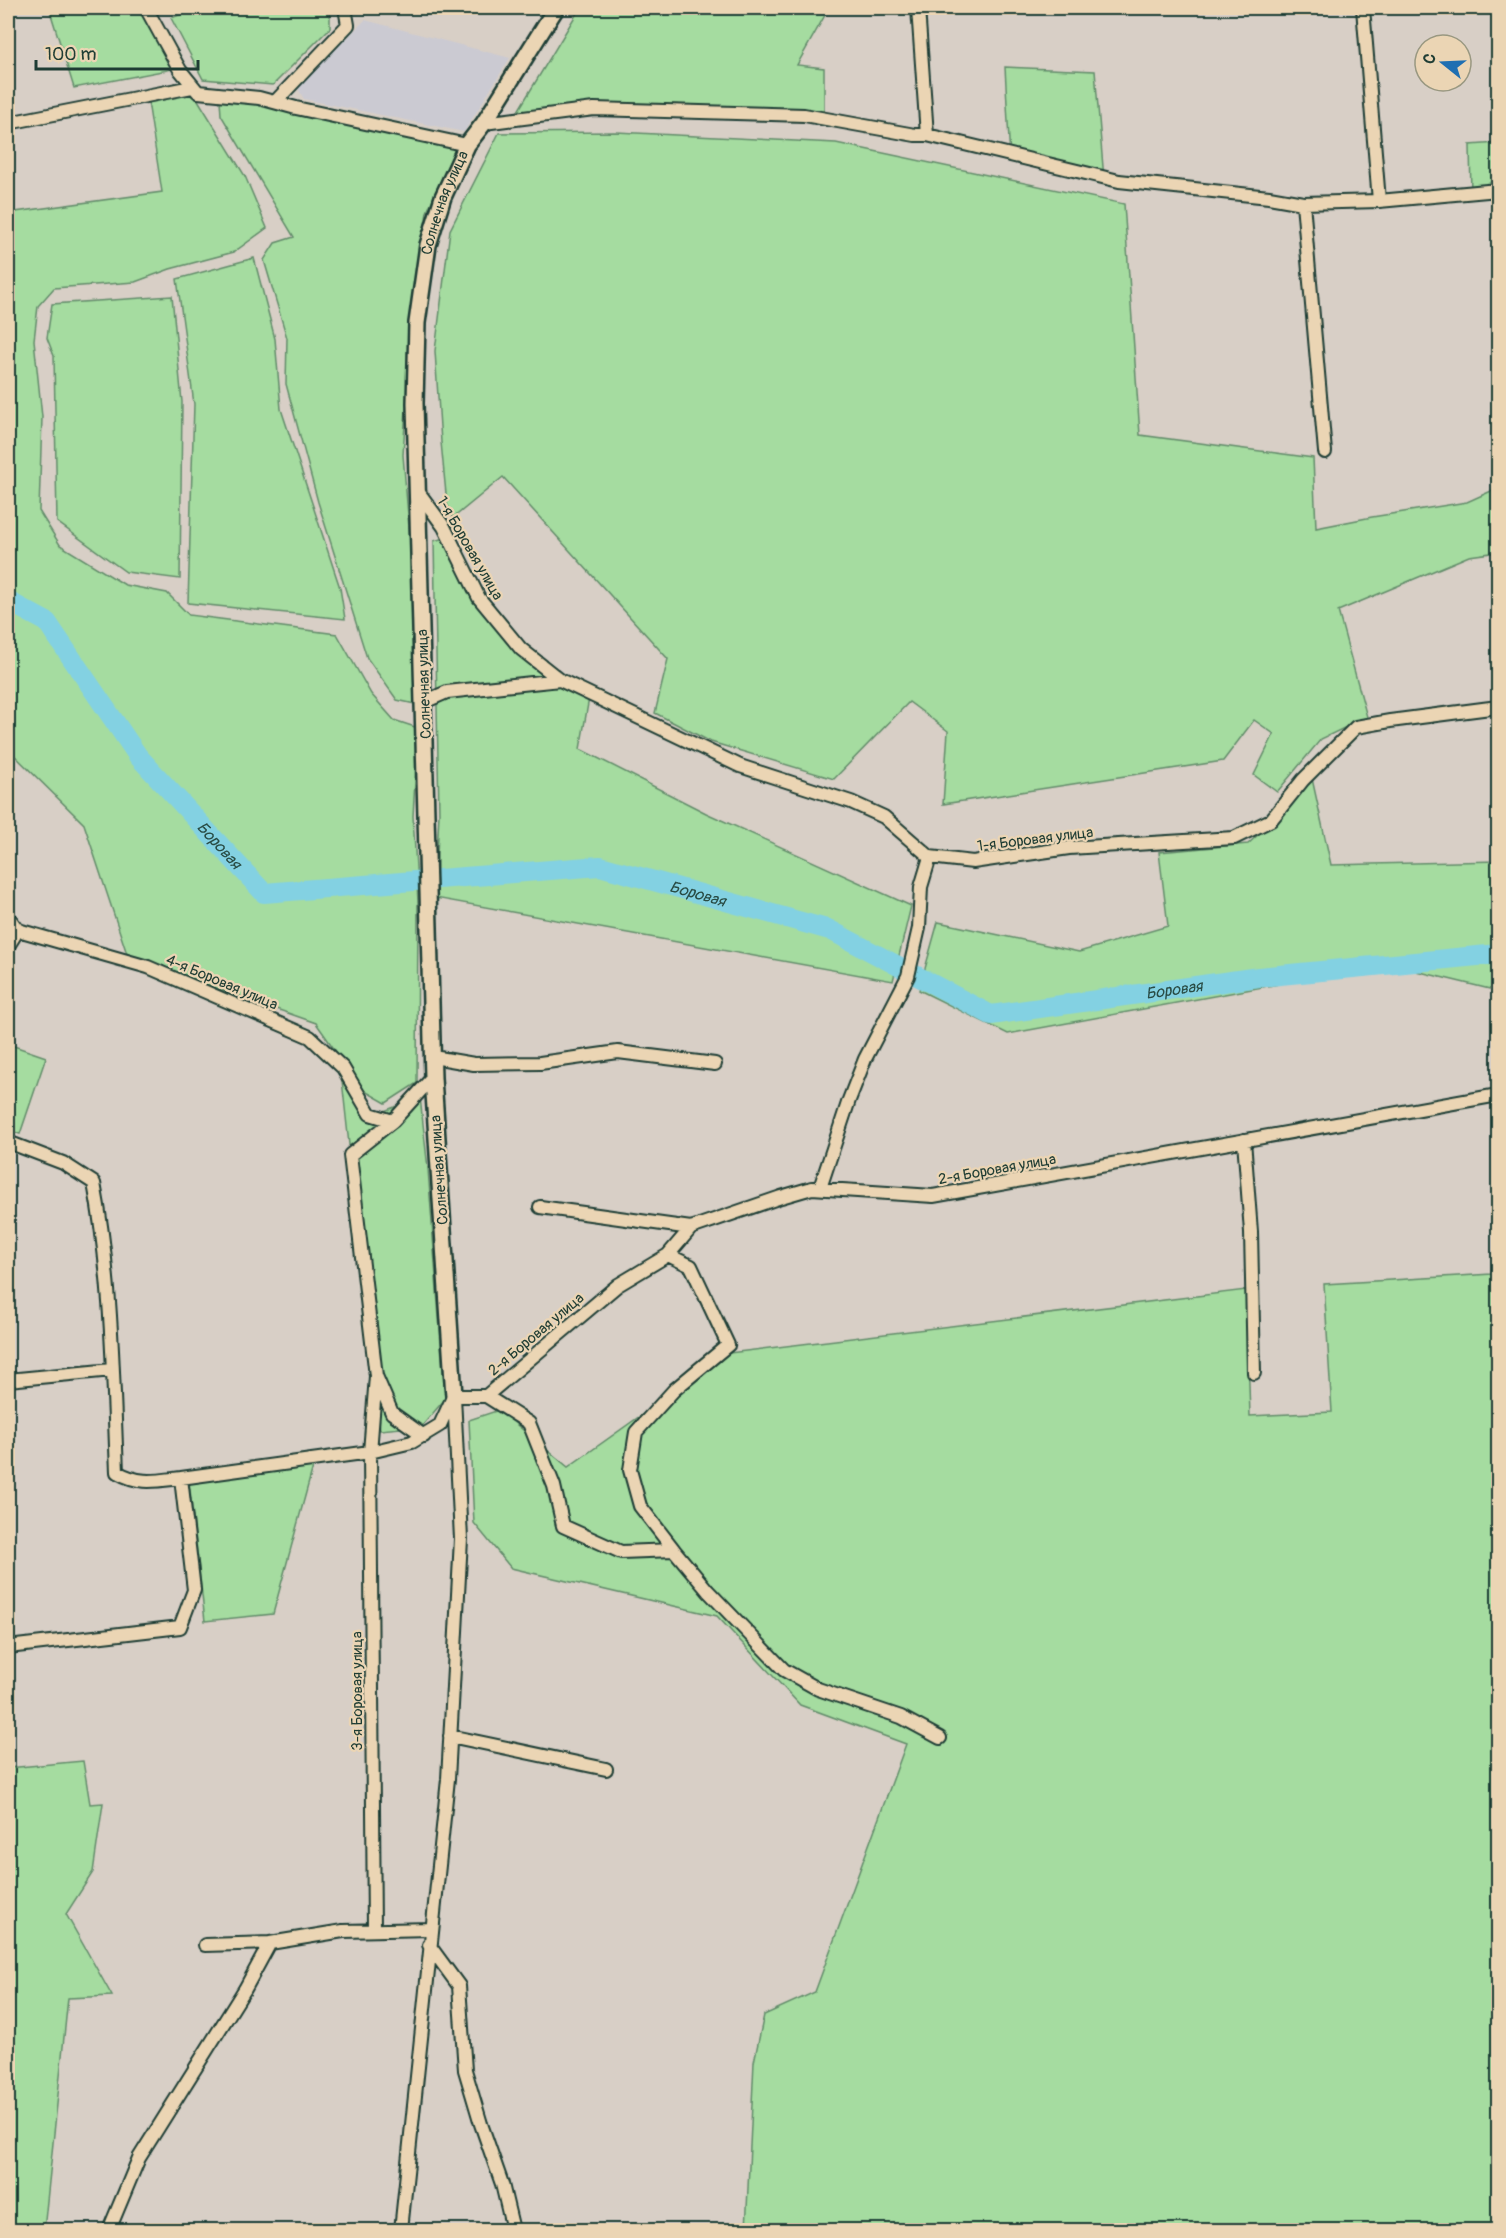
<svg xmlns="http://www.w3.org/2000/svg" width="1506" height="2238" font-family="Pangolin,sans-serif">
<rect width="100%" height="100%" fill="#d8cfc6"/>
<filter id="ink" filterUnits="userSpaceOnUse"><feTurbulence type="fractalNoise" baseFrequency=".0167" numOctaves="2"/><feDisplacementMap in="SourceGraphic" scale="12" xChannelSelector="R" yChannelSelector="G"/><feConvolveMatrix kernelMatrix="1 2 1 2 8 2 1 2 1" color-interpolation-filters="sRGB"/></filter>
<g filter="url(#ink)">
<!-- built -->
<path fill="#cbcad2" d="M365,20L510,58L464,132L304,99L297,87Z"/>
<!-- green -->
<path fill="#a5dca0" stroke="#628c6a" stroke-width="1.5" d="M49,8H142L178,68L74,88Z
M199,8H330V28L273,85L203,79L171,18Z
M580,8H829L797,65L824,68V117L518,111Z
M1005,67L1095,71L1104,179L1010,159Z
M190,87L245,176L267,228L234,252L170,269L135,282L54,288L38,306L34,340L42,417L39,511L60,545L125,585L167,593L189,615L337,634L371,694L394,720L418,728L413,816L418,902L417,1083L386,1103L363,1090L316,1023L128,957L84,824L8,749V213L162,192L147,95Z
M220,100L274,105L456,147L427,212L412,315L403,455L412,564L415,704L397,700L367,658L318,502L286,384L287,338L264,260L275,243L294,237L221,115Z
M616,132L836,143L1124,204L1140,435L1313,458L1316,528L1372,517L1467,502L1498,488V552L1469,556L1338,611L1367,717L1321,739L1277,792L1254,775L1274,734L1254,720L1223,761L943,804L948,731L909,702L834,779L711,742L655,713L668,659L503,477L453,518L447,504L441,442L435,351L450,230L499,133Z
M1498,143V191L1471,194L1470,145Z
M254,258L275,339L281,409L340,588L345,619L188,603L194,404L177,279Z
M172,296L182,402L180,579L126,572L57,522L54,356L47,338L52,304Z
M444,538L488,619L543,673L589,698L580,749L706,813L911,906L893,981L435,898L439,813L434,541Z
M1311,774L1331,865L1498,861V991L1387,964L1008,1034L919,990L938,922L1079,952L1168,926L1159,852L1248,844L1291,804Z
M8,1044L46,1057L20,1134L8,1130Z
M342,1080L374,1115L420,1097L428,1169L445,1399L422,1426L380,1430Z
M1498,1236V2230H746L754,2062L764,2015L815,1992L906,1744L800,1705L717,1616L511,1568L474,1523L469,1420L499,1410L568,1467L729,1353L1246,1290L1250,1416L1332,1412L1324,1284L1492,1274Z
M314,1463L273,1614L205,1621L189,1481Z
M83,1761L90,1804L103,1803L93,1872L66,1914L112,1996L68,1998L44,2230H8V1768Z"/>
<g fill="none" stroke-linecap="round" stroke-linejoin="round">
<!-- river -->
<path stroke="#83d1e2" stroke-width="20" id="s1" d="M8,601L47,622L138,756L264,893L600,866L830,930L991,1015L1259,977L1498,954"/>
<defs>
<path id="minor" d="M146,8L180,70L198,92L259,98L296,108L467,145
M918,8L927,135
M1363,8L1379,201
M275,102L348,25L345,8
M8,123L192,87
M484,123L594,109L804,115L915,135H927L1119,181L1269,197L1303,203L1325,452
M1303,203L1379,201L1498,190
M417,490L444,527L479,598L521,649L560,680L740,766L851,802L884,817L930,857L973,862L1069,848L1234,838L1271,820L1303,780L1356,727L1390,721L1498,707
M424,702L447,692L560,680
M8,917L18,930L148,967L310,1037L343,1068L370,1114L393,1121
M8,946L18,930
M433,1057L474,1064L540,1063L618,1052L715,1064
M1244,1140L1251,1232L1254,1373
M8,1142L63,1163L94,1183C112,1278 113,1376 117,1472C140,1485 155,1481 181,1478L370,1452L412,1442L440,1425L453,1397
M820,1188L849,1100L865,1059L908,976L919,928L921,887L930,857
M540,1207L691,1228
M668,1255L691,1266L728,1345L674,1390L636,1432L630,1470L640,1506L674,1550
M8,1380L112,1370
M454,1396H486L618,1285L668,1255L691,1228L781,1197L812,1188L933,1196L1498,1095
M486,1396L529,1423L554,1486L563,1526L621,1552L674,1550L708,1591L784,1670L818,1689L901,1717L940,1738
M424,1436L392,1413L376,1376L350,1155L393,1121L433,1077
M8,1647L180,1627L194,1590L181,1478
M450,1736L606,1769
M374,1929L370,1452L376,1376
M205,1945L270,1943
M429,1945L459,1986L465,2070L481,2124L502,2184L513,2230
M109,2230L139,2158L245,1989L270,1943L343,1931L431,1929
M401,2230L448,1779L461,1539L454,1396"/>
<g id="tertiary">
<path id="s2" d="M454,1396L433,1078L415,403L417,323L428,245L443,197L467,145L484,123L556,8"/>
</g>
</defs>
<!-- minor casing -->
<use href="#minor" stroke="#1f3d34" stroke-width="16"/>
<!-- tertiary casing -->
<use href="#tertiary" stroke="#1f3d34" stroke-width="20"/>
<!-- minor -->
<use href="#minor" stroke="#ebd5b4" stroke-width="12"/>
<!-- tertiary -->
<use href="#tertiary" stroke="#ebd5b4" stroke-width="15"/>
</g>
</g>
<g text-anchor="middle" stroke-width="4.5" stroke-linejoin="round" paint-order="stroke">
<!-- street labels -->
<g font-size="15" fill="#1f3d34" stroke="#ebd5b4">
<text dy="5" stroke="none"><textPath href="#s2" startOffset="1198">Солнечная улица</textPath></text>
<text transform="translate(470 548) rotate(60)" y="5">1-я Боровая улица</text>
<text transform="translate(424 684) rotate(-92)" y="5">Солнечная улица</text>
<text transform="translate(1035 839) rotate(-7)" y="5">1-я Боровая улица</text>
<text transform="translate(222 982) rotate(23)" y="5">4-я Боровая улица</text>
<text transform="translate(997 1169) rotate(-10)" y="5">2-я Боровая улица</text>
<text transform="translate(439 1170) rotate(-94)" y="5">Солнечная улица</text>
<text transform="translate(536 1334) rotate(-40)" y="5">2-я Боровая улица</text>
<text transform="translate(357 1691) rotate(-90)" y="5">3-я Боровая улица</text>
</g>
<!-- water labels -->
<g font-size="16" font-style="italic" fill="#294c45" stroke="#ebd5b4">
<text dy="6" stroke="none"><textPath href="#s1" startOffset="327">Боровая</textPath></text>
<text dy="6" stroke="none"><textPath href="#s1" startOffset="831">Боровая</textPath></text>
<text dy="6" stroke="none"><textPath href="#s1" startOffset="1335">Боровая</textPath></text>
</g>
</g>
<!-- margin -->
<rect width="1506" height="2238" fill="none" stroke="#ebd5b4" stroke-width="30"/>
<rect x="15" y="15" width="1476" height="2208" fill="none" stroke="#1f3d34" stroke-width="2" filter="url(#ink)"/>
<!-- north arrow -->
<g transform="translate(1443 63) rotate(288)"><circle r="28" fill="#ebd5b4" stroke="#999881" stroke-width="1.5"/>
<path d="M0-4.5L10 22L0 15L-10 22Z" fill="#1f6fb2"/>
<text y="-9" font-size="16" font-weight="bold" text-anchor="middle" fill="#1f3d34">С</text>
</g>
<!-- scale -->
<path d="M36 60v9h162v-9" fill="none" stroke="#1f3d34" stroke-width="3"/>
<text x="45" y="60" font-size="18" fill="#1f3d34" stroke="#ebd5b4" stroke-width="4.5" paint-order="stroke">100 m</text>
</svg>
